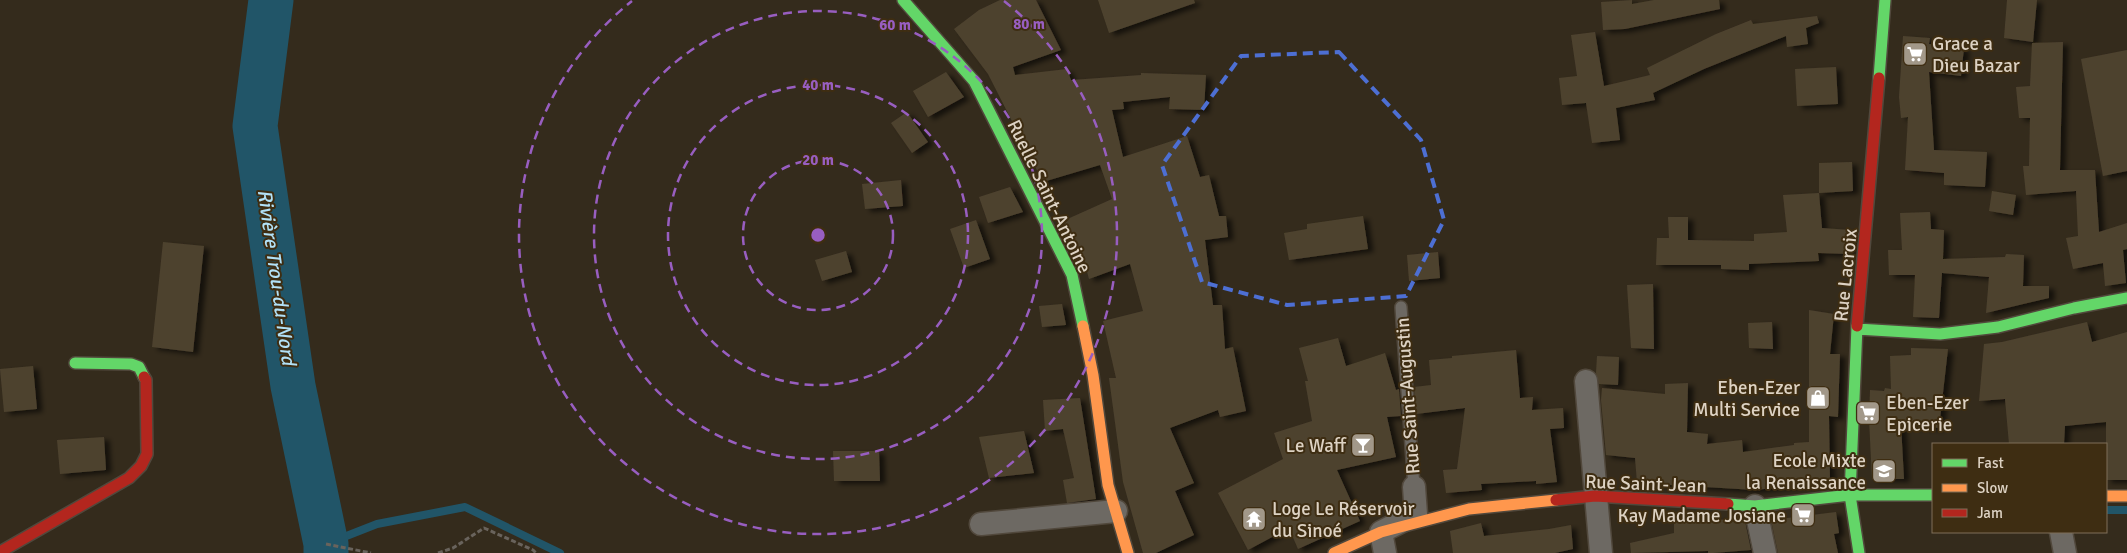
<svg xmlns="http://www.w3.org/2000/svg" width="2127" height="553" font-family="Signika,sans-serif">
<defs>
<filter id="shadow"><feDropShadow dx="5.5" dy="3" stdDeviation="2.5" flood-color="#0009"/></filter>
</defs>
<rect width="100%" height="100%" fill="#342b1c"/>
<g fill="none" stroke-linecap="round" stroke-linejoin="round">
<!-- stream -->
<path stroke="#215568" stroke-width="8" d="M2108,510H2127
M326,544L377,524L465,507L560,553"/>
<!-- river -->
<path stroke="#215568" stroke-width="45" d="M271,0L255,126L293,386L326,544V553"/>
</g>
<!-- building -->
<path fill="#4d422f" filter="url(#shadow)" d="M1000,0H1036L1061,50L1013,67L1015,75L1067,69L1071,80L1141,75V73L1206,75L1204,110L1169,109L1170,97L1123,102L1124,109L1112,110L1123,157L1187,136L1200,177L1209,175L1219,216H1226L1228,237L1205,240L1213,305H1222L1225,349L1233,347L1246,411L1220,417L1218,410L1170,428L1194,483L1175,491L1194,535L1156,553H1143L1123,482L1109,378H1116L1103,321L1143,311L1130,264L1089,279L1086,268L1063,221L1112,199L1100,165L1043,182L988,74L954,29L979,10Z
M1098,0H1194L1195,3L1109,33Z
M1632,0V4L1654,0H1719L1720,9L1625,29L1603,30L1601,2Z
M2007,0H2037L2033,42L2004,38Z
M1817,16L1819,23L1806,28L1808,44L1787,47L1786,36L1704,69L1653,93L1655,100L1616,108L1620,140L1592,143L1586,103L1562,105L1559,78L1577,76L1571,35L1595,32L1604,86L1650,75L1647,68L1716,34L1751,20L1753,24Z
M1903,36L1930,38L1929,44L1964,48L1961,76L1929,72L1934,150L1987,152L1985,187L1944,185V173L1905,170L1908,117L1901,118L1899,97Z
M2063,42L2060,170H2095L2099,232L2127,223V249L2123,250L2126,283L2105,286L2103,263L2073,269L2066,238L2078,236L2076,191L2026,195L2023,166H2029L2030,118H2019L2016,87L2030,86L2032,43Z
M2127,50V171L2103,176L2081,59Z
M1836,67L1838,104L1797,106L1795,69Z
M946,72L964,97L928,117L913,91Z
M907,112L928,142L912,153L891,123Z
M1852,162L1853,191L1819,193V163Z
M901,180L903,206L865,209L862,184Z
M1010,187L1023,212L988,223L979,197Z
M1992,191L2016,195L2013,215L1989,211Z
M1819,193L1822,228L1851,230L1849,254L1818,253L1819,261L1749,264V270L1721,269V265H1656L1657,238H1669L1668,217H1688V240L1754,241V234L1787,232L1783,195Z
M1930,212L1931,229L1944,230L1943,259L2005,257L2006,254L2024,255L2023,286H2049V298L1986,313L1989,277L1942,273L1939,318L1913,317L1915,275H1889L1888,250H1902L1900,213Z
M1363,216L1368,249L1289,260L1284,233L1307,229V224Z
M976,220L990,259L964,268L950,229Z
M163,242L204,246L193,352L152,347Z
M846,251L852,272L822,281L815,260Z
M1438,252L1440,278L1409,281L1407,255Z
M1653,284L1654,349L1631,348L1627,285Z
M1062,304L1066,325L1042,327L1039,306Z
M1809,310L1834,314L1830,354H1840L1838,417L1829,416L1830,482L1755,490L1637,483L1635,458L1606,455L1601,400L1602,388L1665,394V384L1688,383L1687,432L1708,434L1707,444L1742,440L1743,452L1794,445V443L1809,442Z
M1772,322L1773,349L1749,348L1748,323Z
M2087,322L2092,342L2127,332V480H2106V422L2065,426L2064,444H2009L2005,399L1979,401L1984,344L2002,342Z
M1338,338L1346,366L1385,353L1396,390L1399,389L1401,416L1387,417L1396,457L1337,470L1360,521L1298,549L1289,528L1248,550L1218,493L1283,459L1274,433L1312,421L1305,381H1308L1299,348Z
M1911,348L1948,349L1939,428L1901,424L1904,479H1872L1869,419L1870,390L1884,391L1885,388L1891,389L1890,356L1911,355Z
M1516,350L1520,398L1533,397L1532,410L1563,408L1564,428L1550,429L1557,482L1536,484V481L1481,484L1482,490L1446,493L1443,470L1457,469L1465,408L1416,414L1414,387L1431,385L1429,360L1452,358V356Z
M1597,356L1619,357L1618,385L1599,384L1596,373Z
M33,366L37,409L4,412L0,369Z
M1080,398L1096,499L1067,503L1063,480L1074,478L1063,429L1045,431L1043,400Z
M1024,431L1034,473L989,478L979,437Z
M104,437L106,470L60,474L57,440Z
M833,451H879L880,481H834Z
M1836,512L1839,533L1834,534L1838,553H1778L1771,520Z
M1674,517L1745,521L1751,550L1713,553H1708V551L1631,553L1630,543L1674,533Z
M1481,523L1484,536L1549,529L1571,525L1573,549L1555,553H1453L1450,531Z"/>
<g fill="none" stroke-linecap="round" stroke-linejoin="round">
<defs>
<path id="lane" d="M1401,307L1414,487"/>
<path id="street" d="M1586,381L1601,553
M1755,506L1765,553
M981,524L1116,511
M2061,532L2065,553
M1385,553L1381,532L1416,514L1414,487"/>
<path id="fast" d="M903,0L974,81L1072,275L1083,326
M1879,78L1885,0
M1857,326L1850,495L1859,553
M1857,329L1940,334L1998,327L2074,308L2127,298
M75,363L131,364L139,367L144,377
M1728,504L1755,506L1850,495H1933"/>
<path id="slow" d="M1083,326L1093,375L1108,485L1128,553
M2106,496H2127
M1334,553L1381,532L1469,509L1556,500"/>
<path id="jam" d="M1857,326L1879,78
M1556,500L1595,496L1728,504
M0,552L129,478L141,466L147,454L146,380L144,377"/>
</defs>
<!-- lane casing -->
<use href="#lane" stroke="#51483c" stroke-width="14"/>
<!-- street casing -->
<use href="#street" stroke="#51483c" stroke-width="25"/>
<!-- fast casing -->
<use href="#fast" stroke="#51483c" stroke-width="14"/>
<!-- slow casing -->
<use href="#slow" stroke="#51483c" stroke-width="14"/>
<!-- jam casing -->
<use href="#jam" stroke="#51483c" stroke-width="14"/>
<!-- path -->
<path stroke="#69635c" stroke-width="3" stroke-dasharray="5 2.5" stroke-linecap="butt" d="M326,544L371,553
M438,553L453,548L484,528L533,550L536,553"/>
<!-- lane -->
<use href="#lane" stroke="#6d6963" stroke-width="11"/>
<!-- street -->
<use href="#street" stroke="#6d6963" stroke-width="22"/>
<!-- fast -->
<use href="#fast" stroke="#63d668" stroke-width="11"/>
<!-- slow -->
<use href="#slow" stroke="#ff974d" stroke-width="11"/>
<!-- jam -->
<use href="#jam" stroke="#b3261e" stroke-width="11"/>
</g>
<!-- marked area -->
<path fill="none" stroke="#4d6fd3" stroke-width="4" stroke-dasharray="10 6" stroke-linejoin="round" d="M1339,52L1421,140L1444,220L1406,296L1287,305L1202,282L1162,165L1241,56Z"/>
<!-- distance rings -->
<g fill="none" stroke="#985ec0" stroke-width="2.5" stroke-dasharray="9 6">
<circle cx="818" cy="235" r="75"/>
<circle cx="818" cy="235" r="150"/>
<circle cx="818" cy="235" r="224"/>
<path d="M1004 1A299 299 0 1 1 632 1"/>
</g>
<!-- icons -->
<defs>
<symbol id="supermarket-square" viewBox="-11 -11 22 22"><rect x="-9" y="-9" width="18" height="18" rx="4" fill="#a29889" stroke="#3e2d12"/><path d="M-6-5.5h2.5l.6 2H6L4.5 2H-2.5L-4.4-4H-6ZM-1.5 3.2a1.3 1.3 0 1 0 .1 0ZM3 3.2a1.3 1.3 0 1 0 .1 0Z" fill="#fff"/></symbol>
<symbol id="shop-square" viewBox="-11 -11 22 22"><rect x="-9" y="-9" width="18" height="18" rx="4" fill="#a29889" stroke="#3e2d12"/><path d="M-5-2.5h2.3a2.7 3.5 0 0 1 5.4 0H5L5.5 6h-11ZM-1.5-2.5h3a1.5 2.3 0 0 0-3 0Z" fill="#fff"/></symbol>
<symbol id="bar-square" viewBox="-11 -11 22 22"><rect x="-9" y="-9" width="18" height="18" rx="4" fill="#a29889" stroke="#3e2d12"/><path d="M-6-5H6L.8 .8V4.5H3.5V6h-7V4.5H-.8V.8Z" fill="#fff"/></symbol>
<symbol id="school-square" viewBox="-11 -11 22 22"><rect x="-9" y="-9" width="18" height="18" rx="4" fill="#a29889" stroke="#3e2d12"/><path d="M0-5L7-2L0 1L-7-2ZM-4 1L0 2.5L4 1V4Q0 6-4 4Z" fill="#fff"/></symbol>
<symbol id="temple-square" viewBox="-11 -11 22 22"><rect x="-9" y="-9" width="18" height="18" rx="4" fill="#a29889" stroke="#3e2d12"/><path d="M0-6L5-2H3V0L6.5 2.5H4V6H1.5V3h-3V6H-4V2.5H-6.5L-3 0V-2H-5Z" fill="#fff"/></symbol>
</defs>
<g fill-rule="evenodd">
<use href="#supermarket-square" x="1901" y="40" width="28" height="28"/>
<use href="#shop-square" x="1804" y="384" width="28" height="28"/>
<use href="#supermarket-square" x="1854" y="399" width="28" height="28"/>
<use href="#bar-square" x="1349" y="431" width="28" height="28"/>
<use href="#school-square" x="1870" y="457" width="28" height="28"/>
<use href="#supermarket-square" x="1789" y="501" width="28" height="28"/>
<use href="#temple-square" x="1240" y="505" width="28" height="28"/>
</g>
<g text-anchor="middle" stroke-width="4" stroke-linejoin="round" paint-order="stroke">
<!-- poi labels -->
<g font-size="19" fill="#ddd2c3" stroke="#3e2d12" text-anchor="end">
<text x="1932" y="50" text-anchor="start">Grace a<tspan x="1932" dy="22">Dieu Bazar</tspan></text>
<text x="1800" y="394">Eben-Ezer<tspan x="1800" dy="22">Multi Service</tspan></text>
<text x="1886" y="409" text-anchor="start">Eben-Ezer<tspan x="1886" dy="22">Epicerie</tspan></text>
<text x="1346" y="452">Le Waff</text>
<text x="1866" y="467">Ecole Mixte<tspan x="1866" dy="22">la Renaissance</tspan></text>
<text x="1272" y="515" text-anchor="start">Loge Le Réservoir<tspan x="1272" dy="22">du Sinoé</tspan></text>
<text x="1786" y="522">Kay Madame Josiane</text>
</g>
<!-- street labels -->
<g font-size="19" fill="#ddd2c3" stroke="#3e2d12">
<text transform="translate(1050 196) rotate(64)" y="7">Ruelle Saint-Antoine</text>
<text transform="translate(1845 275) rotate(-84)" y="7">Rue Lacroix</text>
<text transform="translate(1407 396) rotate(-94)" y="7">Rue Saint-Augustin</text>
<text transform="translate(1646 483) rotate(2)" y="7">Rue Saint-Jean</text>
</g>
<!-- water labels -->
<g font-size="20" font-style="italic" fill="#b1e1f7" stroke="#3e2d12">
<text transform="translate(277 277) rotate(82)" y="7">Rivière Trou-du-Nord</text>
</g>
</g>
<circle cx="818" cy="235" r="8" fill="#985ec0" stroke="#3e2d12" stroke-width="2.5"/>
<g font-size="15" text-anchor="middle" font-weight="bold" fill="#985ec0" stroke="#3e2d12" stroke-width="4" stroke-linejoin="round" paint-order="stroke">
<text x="1029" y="29">80 m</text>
<text x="895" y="30">60 m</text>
<text x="818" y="90">40 m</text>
<text x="818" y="165">20 m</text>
</g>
<!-- legend -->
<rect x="1932" y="443" width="175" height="90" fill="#3e2d12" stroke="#7e6f59"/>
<rect x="1942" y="459" width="25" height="8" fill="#63d668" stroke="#7e6f59"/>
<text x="1977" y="468" font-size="15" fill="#ddd2c3">Fast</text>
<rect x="1942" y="484" width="25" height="8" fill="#ff974d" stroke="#7e6f59"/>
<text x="1977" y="493" font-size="15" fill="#ddd2c3">Slow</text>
<rect x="1942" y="509" width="25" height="8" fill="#b3261e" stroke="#7e6f59"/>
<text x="1977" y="518" font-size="15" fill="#ddd2c3">Jam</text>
</svg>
